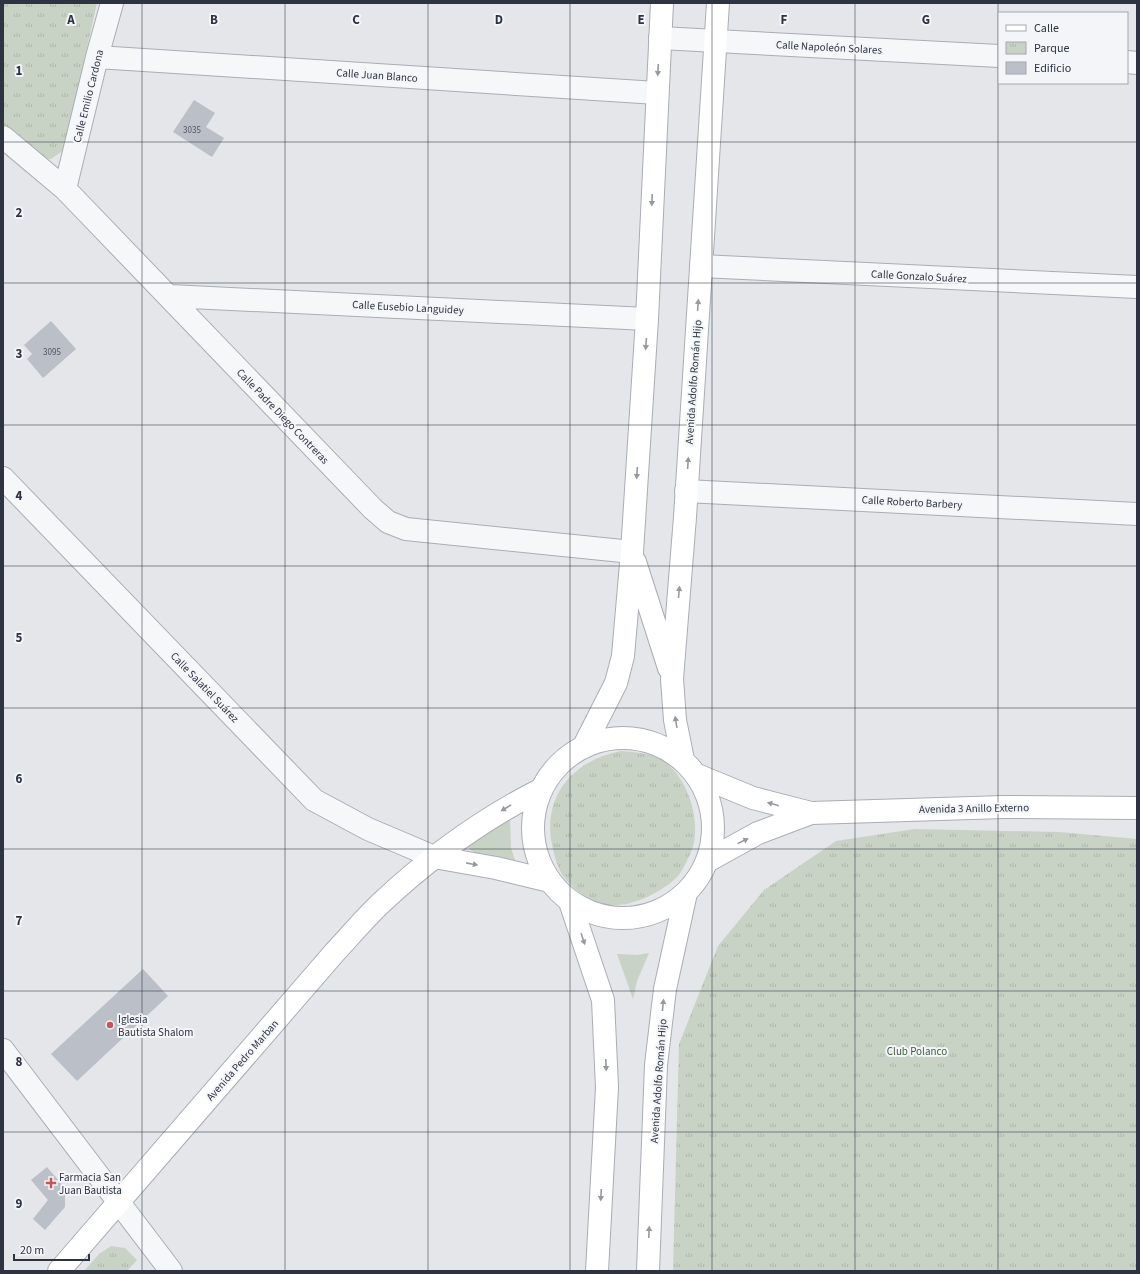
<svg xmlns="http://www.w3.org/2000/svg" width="1140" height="1274" font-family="'Source Sans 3',sans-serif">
<defs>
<pattern id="park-tufts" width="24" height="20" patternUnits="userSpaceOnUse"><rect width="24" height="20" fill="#c8d3c5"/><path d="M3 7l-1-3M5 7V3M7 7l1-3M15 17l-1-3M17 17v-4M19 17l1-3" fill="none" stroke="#acb6aa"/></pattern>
</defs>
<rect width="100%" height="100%" fill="#e4e6ea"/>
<!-- grass -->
<path fill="#c8d3c5" d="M510,820L511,848L515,860C502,859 475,858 467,846L500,824Z
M649,953L637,981L633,999L617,954L637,955Z"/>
<!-- park -->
<path fill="url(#park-tufts)" d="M3,3H97L64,150L51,159H42L3,126Z
M621,751C634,752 650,753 662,760C688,776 703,824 691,852C688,859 683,870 678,876C661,894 622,912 599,903C586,898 576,891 567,881C558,871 555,858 552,845C542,795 574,760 621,751Z
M915,829L1059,832L1137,839V1271H673L679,1044L718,946L764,890L836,841Z
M111,1246L125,1248L137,1260L127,1271H84L99,1254Z"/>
<!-- building -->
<path fill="#bbbfc7" d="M194,100L215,113L206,127L224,138L212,157L173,132Z
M51,321L76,349L43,378L27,359L32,354L24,345Z
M143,969L168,996L77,1081L51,1054Z
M47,1167L65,1188V1207L45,1230L33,1219L48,1200L31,1180Z"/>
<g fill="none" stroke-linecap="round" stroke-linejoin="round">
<defs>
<path id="street" d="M660,38L999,56
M97,57L657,93
M1127,62L1137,63
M3,137L65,189L373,509L388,522L406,529L632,552
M65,189L97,57L112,3
M701,266L1137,287
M170,296L647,319
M3,478L314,800L368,829L434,857
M686,491L1137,514
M3,1050L171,1271"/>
<path id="secondary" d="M635,562L669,668
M533 828a90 90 0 1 1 180 0a90 90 0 1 1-180 0Z
M584,746L616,683L623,656L632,552L647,319L662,3
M683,760L675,720L672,679L685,517L718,3
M697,775L753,798L811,813L1004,807L1137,808
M434,857L496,868L550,881
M709,860L758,833L811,813
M570,902L603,1000L607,1087L597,1271
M59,1271L335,952C350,936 365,918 381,903C429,858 481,820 540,790
M648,1271L656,1065L665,989L686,893"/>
</defs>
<!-- street casing -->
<use href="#street" stroke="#a9adb4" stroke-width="24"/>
<!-- secondary casing -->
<use href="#secondary" stroke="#a9adb4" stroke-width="24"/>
<!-- street -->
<use href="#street" stroke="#f6f7f9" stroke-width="22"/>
<!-- secondary -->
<use href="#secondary" stroke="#fff" stroke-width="22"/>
</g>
<!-- one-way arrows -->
<defs><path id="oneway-solid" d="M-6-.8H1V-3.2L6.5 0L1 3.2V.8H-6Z"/></defs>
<g fill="#9699a0">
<use href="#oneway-solid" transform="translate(658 70) rotate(93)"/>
<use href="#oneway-solid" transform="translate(652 200) rotate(92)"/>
<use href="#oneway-solid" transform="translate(698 305) rotate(-86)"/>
<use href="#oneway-solid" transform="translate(646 344) rotate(94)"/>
<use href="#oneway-solid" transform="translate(688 463) rotate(-86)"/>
<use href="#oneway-solid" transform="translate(637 473) rotate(94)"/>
<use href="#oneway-solid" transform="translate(679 592) rotate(-85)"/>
<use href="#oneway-solid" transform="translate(676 722) rotate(-99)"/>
<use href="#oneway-solid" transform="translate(773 804) rotate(-164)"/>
<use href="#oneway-solid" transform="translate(506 808) rotate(149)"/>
<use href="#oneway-solid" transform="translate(743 841) rotate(-26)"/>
<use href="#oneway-solid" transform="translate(472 864) rotate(11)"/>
<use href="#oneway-solid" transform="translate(583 939) rotate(71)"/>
<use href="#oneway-solid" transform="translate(663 1005) rotate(-84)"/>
<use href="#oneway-solid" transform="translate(606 1065) rotate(88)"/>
<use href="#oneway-solid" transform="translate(601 1195) rotate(93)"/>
<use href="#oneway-solid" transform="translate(649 1232) rotate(-88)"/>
</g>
<!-- grid -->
<path fill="none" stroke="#2d3341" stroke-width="1" stroke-opacity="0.55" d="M142,3V1271M285,3V1271M428,3V1271M570,3V1271M712,3V1271M855,3V1271M998,3V1271M3,142H1137M3,283H1137M3,425H1137M3,566H1137M3,708H1137M3,849H1137M3,991H1137M3,1132H1137"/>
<!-- markers -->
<g fill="#c3555d" stroke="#f3f5f8" stroke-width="1.5">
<circle cx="110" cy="1025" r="4"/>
<path d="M49 1177h4v4h4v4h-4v4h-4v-4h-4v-4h4z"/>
</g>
<g text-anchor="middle" stroke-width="4" stroke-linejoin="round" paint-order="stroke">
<!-- number labels -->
<g font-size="9" fill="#505662">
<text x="192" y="133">3035</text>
<text x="52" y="355">3095</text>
</g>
<!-- street labels -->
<g font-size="11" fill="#2d3341" stroke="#f3f5f8">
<text transform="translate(829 47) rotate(3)" y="4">Calle Napoleón Solares</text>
<text transform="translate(377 75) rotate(4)" y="4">Calle Juan Blanco</text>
<text transform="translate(88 96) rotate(-76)" y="4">Calle Emilio Cardona</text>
<text transform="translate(919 276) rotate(3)" y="4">Calle Gonzalo Suárez</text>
<text transform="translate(408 307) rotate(3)" y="4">Calle Eusebio Languidey</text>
<text transform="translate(693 382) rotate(-86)" y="4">Avenida Adolfo Román Hijo</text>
<text transform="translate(283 416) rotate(46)" y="4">Calle Padre Diego Contreras</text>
<text transform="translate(912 502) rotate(3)" y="4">Calle Roberto Barbery</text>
<text transform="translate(205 687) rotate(46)" y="4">Calle Salatiel Suárez</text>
<text transform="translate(974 808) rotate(-1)" y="4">Avenida 3 Anillo Externo</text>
<text transform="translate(242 1060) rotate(-49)" y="4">Avenida Pedro Marban</text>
<text transform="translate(658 1081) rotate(-86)" y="4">Avenida Adolfo Román Hijo</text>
</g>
<!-- poi labels -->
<g font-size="11" fill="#2d3341" stroke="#f3f5f8" text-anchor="start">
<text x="118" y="1023">Iglesia<tspan x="118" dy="13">Bautista Shalom</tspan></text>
<text x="59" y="1181">Farmacia San<tspan x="59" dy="13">Juan Bautista</tspan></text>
</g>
<!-- park labels -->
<g font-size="11" fill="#3f5c3b" stroke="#f3f5f8">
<text x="917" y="1055">Club Polanco</text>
</g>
</g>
<g font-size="13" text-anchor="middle" font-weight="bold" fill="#2d3341" stroke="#f3f5f8" stroke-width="4" stroke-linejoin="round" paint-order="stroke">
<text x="71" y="24">A</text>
<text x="214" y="24">B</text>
<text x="356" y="24">C</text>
<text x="499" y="24">D</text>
<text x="641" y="24">E</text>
<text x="784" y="24">F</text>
<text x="926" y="24">G</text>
<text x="19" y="75">1</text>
<text x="19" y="217">2</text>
<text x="19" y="358">3</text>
<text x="19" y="500">4</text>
<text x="19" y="642">5</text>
<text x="19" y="783">6</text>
<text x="19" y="925">7</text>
<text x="19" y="1066">8</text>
<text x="19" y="1208">9</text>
</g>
<!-- border -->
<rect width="1140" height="1274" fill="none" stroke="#2d3341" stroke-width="8"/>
<!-- legend -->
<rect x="998" y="12" width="130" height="72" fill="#f3f5f8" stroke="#a4a7af"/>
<rect x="1006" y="25" width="20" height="6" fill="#ffffff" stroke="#a4a7af"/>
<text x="1034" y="32" font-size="12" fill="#2d3341">Calle</text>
<rect x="1006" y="42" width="20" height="12" fill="url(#park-tufts)" stroke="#a4a7af"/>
<text x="1034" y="52" font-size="12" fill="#2d3341">Parque</text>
<rect x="1006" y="62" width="20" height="12" fill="#bbbfc7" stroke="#a4a7af"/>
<text x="1034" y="72" font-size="12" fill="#2d3341">Edificio</text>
<!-- scale -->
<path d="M14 1254v6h75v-6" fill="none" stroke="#2d3341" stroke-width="2"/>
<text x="20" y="1254" font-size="12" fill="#2d3341" stroke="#f3f5f8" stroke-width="3" paint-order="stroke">20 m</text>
</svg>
